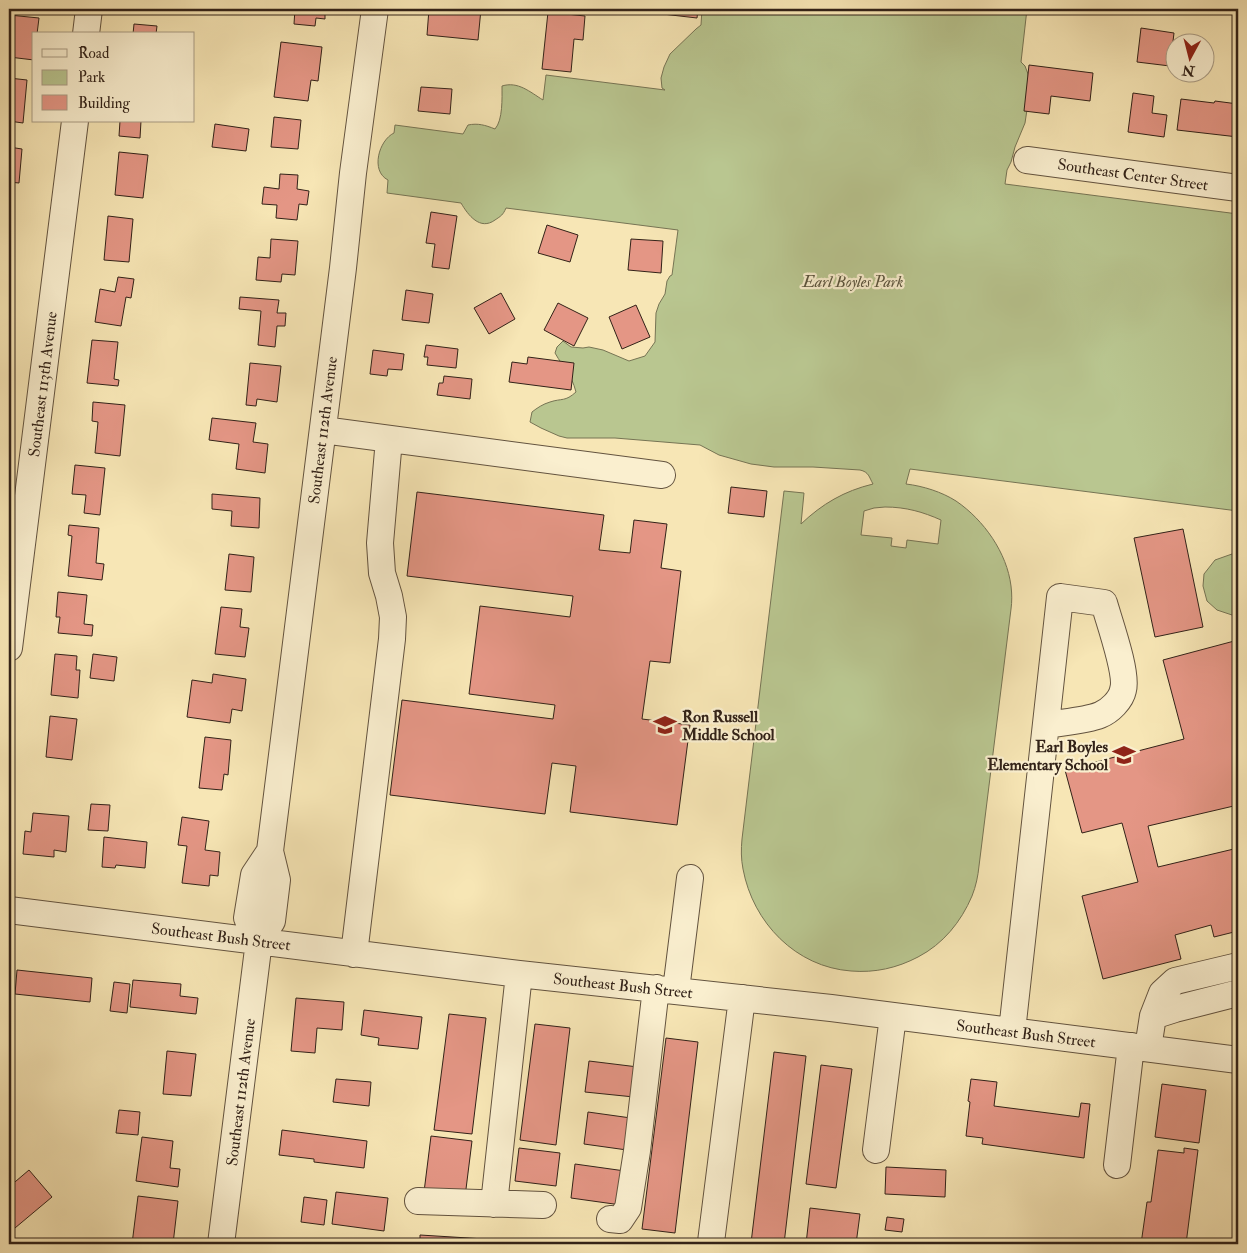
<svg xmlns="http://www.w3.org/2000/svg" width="1247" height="1253" font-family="'IM FELL Double Pica',serif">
<rect width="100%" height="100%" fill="#f7e6b5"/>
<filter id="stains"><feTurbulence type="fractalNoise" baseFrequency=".004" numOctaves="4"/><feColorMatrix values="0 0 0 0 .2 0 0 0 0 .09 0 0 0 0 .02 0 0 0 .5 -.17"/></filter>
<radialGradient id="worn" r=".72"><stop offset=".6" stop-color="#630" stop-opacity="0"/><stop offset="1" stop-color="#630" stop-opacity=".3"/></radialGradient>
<!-- green -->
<path fill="#b9c690" stroke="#767454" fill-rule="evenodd" d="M702,9H1027L1021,62L1025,66L1028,74L1029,90L1028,103L1025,123L1015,147L1011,162L1007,170L1005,184L1238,214V511L910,469L906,484C923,486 942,492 956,501C984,520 1007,553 1011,586C1012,594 1012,602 1011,609L979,866C978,876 976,886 972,896C961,922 943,944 918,957C897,968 875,973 851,971C796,967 753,923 743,869C741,859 741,849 742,839L784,491L804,493L801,524C822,504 844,491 873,484C869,477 869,472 860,470L813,467H774L751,464L719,455L700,445L615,438H567L559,436L541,428L530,422L532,412C537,408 543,404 550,402C562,398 565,402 576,392C571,373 564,369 555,353L557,347L563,341L571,347L583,348L589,347L603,350L629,361L645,356L655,342L656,313L659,304L665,294L667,281L670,276L672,275L678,230L506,208C503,215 501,216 495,220C480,231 468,215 461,203L387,193L388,180C370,171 379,140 394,133L395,125L463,134L468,125C478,123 485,125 495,129C503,120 502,98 502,86C518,81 530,92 543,100L546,75L665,90L662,88L661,78L664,67L670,54L696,29L701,25ZM885,507C906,507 923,512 941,520L938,544L907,540L906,548L891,546L892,538L861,535L864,511L874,508Z
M1232,554H1238V617L1217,610L1207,601L1203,586L1204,574L1215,560Z"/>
<!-- building -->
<path fill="#e49685" stroke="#322218" d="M295,9H325V19L316,18L315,26L294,24Z
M429,9H481L478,40L427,35Z
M581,9H619L618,13Z
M654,9H698L697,18L654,13Z
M548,12L585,16L583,40L574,39L571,72L542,69Z
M9,15L39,18L37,34H34V60L9,57Z
M134,24L157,26L156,34H133Z
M1141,28L1174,33L1170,66L1137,62Z
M281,42L322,47L318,81L311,80L308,101L274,97Z
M1029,65L1093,73L1090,101L1051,96L1049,114L1024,111Z
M9,78L27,80L23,123L9,121Z
M421,87L452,89L450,114L418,111Z
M1133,93L1154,96L1152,113L1167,115L1164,137L1128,132Z
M1181,99L1214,103L1215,101L1238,104V137L1177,130Z
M274,117L301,120L298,149L271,147Z
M120,121H141L140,138L119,136Z
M215,124L249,129L246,151L212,147Z
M9,147L22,149L19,183L9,182Z
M119,152L148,155L143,198L115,195Z
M280,174L298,175L297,189L309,191L307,205L299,204L297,220L276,218L277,205L262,204L264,187L279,189Z
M431,212L457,216L449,269L432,267L435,244L426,243Z
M108,216L133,219L129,262L104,260Z
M547,225L578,235L570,262L538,253Z
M271,239L298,241L295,275L282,274L281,282L256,280L258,257L270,258Z
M631,239L663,241L661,273L628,270Z
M118,277L134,279L131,298L126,297L121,326L95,322L100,289L115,292Z
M406,290L433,294L429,323L402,320Z
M501,293L515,319L489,334L474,308Z
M240,297L279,300L277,313H286L285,326H277L275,347L258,345L261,311L239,309Z
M558,303L588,318L574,346L544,330Z
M636,305L650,337L622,349L609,317Z
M92,340L118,342L114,379L119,380L118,386L87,383Z
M426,345L458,349L456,368L427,365L428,357H424Z
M373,350L404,354L402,370L388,369L387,376L370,374Z
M528,357L574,363L571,390L509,382L512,362L527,364Z
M250,363L281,366L277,402L257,399L256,406L246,405Z
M444,376L472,379L470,399L437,395L439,383H443Z
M93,402L125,405L120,456L95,453L98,422L92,421Z
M212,418L256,423L253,442L268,444L265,473L236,469L239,444L209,440Z
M75,465L105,468L100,515L84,513L86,495L72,494Z
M731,487L767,491L764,517L728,513Z
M417,492L604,515L599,550L630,553L634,520L667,524L661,568L681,571L670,663L650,661L642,719L690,725L677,825L570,812L576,766L552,763L545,814L390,795L402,700L553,719L555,705L469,694L480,606L570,617L573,596L407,576Z
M212,494L260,498L259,528L231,526L232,511L212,509Z
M69,525L99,528L96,563L104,564L102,580L68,576L72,536L68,535Z
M1183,529L1203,627L1155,637L1134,538Z
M229,554L254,557L251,592L225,590Z
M58,592L87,595L84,624L93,625L92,636L58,633L60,617H56Z
M221,607L242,609L240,627L249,628L245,657L215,654Z
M1238,640V805L1148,826L1158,867L1238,848V931L1214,937L1211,925L1175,935L1181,959L1103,979L1082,896L1138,882L1122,823L1082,833L1065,770L1184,739L1163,660Z
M55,654L77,656L76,670H80L78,698L51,695Z
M93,654L117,657L114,681L90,678Z
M213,674L246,679L242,711L232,709L230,723L187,717L192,680L212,683Z
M50,716L77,719L72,760L46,757Z
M205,737L231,740L228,775L224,774L222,790L199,788Z
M91,804L110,805L108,831L88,830Z
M33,813L69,816L66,852L54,850V857L23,854L25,831L31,832Z
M182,817L209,821L205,850L220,852L218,876L210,875L209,886L182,883L187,846L178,845Z
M104,837L147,842L145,868L116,865L115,868L102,867Z
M17,970L92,978L90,1002L15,994Z
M133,980L181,984L180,996L198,998L196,1014L130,1007Z
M114,982L130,984L127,1013L110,1011Z
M296,998L344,1002L342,1030L317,1028L315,1053L291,1051Z
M364,1010L422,1017L418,1049L378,1045L379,1038L361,1035Z
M449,1014L486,1018L472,1134L434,1130Z
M535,1024L570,1028L556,1145L520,1140Z
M666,1038L698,1042L675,1233L642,1229Z
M167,1051L196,1054L191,1096L163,1094Z
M774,1052L806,1056L784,1244H764L751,1243Z
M589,1061L638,1067L634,1097L585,1092Z
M821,1065L852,1069L836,1188L806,1184Z
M336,1079L371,1082L369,1106L333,1102Z
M971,1079L997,1082L994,1106L1079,1117L1081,1103L1090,1104L1084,1158L982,1144L983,1138L966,1136L970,1102L968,1101Z
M1162,1084L1206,1090L1199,1143L1155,1137Z
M119,1110L140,1112L138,1135L116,1133Z
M588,1112L631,1118L627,1150L584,1144Z
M282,1130L367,1141L364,1168L314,1162V1159L279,1155Z
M431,1136L472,1141L465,1197L424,1192Z
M142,1137L173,1141L170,1168L180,1169L178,1187L136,1181Z
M519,1148L560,1153L556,1186L515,1181Z
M1184,1148L1198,1150L1186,1244H1141L1147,1202H1151L1158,1150L1184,1153Z
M575,1164L625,1171L621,1205L571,1198Z
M886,1167L946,1170L945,1197L885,1194Z
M29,1170L52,1197L9,1233V1187Z
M336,1192L388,1198L384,1231L332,1224Z
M138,1196L178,1201L173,1244H132Z
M304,1197L327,1200L324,1225L301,1222Z
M810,1208L860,1214L856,1244H806Z
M887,1217L904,1219L902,1232L885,1230Z
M420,1235L549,1243L548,1244H420Z"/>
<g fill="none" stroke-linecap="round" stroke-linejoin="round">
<defs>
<path id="minor" d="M86,34L89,9
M1027,160L1238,188
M323,430L662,475
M9,648L75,121
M9,910L519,974L831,1008L1238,1060
M259,941L247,918L254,875L270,851
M354,954L392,639L393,617L389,596L382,573L380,543L389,439
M676,990L690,878
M1153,1016L1175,1009L1238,993
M1012,1031L1060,597L1104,603C1109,621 1128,674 1123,690C1121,700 1110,711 1100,715C1085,721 1063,722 1046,725
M1148,1048L1153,1016L1162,993L1175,981L1238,966
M876,1150L893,1016
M1117,1165L1131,1046
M418,1201L543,1205
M494,1204L519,974
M610,1219L620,1220L628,1208L637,1151L656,988
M711,1242L742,998
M221,1244L259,941L272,921L277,880L270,851L343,268L353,173L375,9"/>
</defs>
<!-- minor casing -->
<use href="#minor" stroke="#63533f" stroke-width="28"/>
<!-- minor -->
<use href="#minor" stroke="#faefcf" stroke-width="26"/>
</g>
<!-- icons -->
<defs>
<symbol id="school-bare" viewBox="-9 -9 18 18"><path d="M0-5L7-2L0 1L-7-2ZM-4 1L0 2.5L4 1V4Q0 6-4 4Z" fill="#8f2418" stroke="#faefcf" stroke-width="2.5" paint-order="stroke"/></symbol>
</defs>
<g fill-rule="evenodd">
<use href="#school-bare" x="649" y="709" width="32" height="32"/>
<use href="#school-bare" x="1108" y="739" width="32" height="32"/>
</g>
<g text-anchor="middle" stroke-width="4.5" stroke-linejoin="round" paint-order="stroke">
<!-- street labels -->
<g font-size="16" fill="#322218" stroke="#faefcf">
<text transform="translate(1133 174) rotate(8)" y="6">Southeast Center Street</text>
<text transform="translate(42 384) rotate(-83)" y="6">Southeast 113th Avenue</text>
<text transform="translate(322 430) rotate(-83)" y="6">Southeast 112th Avenue</text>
<text transform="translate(221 936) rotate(7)" y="6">Southeast Bush Street</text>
<text transform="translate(623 985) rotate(6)" y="6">Southeast Bush Street</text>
<text transform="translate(1026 1033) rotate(7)" y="6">Southeast Bush Street</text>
<text transform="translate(240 1092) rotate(-83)" y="6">Southeast 112th Avenue</text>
</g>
<!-- park labels -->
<g font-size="16" font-style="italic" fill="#5a533c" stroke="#faefcf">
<text x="853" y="287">Earl Boyles Park</text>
</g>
<!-- poi labels -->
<g font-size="16" font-weight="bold" fill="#322218" stroke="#faefcf" text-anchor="start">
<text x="682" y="722">Ron Russell<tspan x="682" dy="18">Middle School</tspan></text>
<text x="1108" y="752" text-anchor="end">Earl Boyles<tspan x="1108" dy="18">Elementary School</tspan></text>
</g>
</g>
<!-- margin -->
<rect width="1247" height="1253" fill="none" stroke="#f7e6b5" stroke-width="30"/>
<rect x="10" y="10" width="1227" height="1233" fill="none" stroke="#322218" stroke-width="2.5"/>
<rect x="15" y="15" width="1217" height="1223" fill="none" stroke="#322218"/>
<!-- legend -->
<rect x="32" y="32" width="162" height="90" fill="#faefcf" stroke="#aa9d86"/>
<rect x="42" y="49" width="25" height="8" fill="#faefcf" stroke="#aa9d86"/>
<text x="78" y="58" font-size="15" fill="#322218">Road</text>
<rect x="42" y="70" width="25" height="15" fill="#b9c690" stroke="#aa9d86"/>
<text x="78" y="82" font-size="15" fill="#322218">Park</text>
<rect x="42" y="95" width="25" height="15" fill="#e49685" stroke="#aa9d86"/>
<text x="78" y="108" font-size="15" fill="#322218">Building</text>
<!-- north arrow -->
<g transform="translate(1190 58) rotate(187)"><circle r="24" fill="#faefcf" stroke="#aa9d86"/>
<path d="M0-4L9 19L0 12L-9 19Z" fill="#8f2418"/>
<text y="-8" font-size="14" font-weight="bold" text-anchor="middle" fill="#322218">N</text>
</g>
<rect width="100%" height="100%" filter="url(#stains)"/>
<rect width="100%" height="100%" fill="url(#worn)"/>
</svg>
